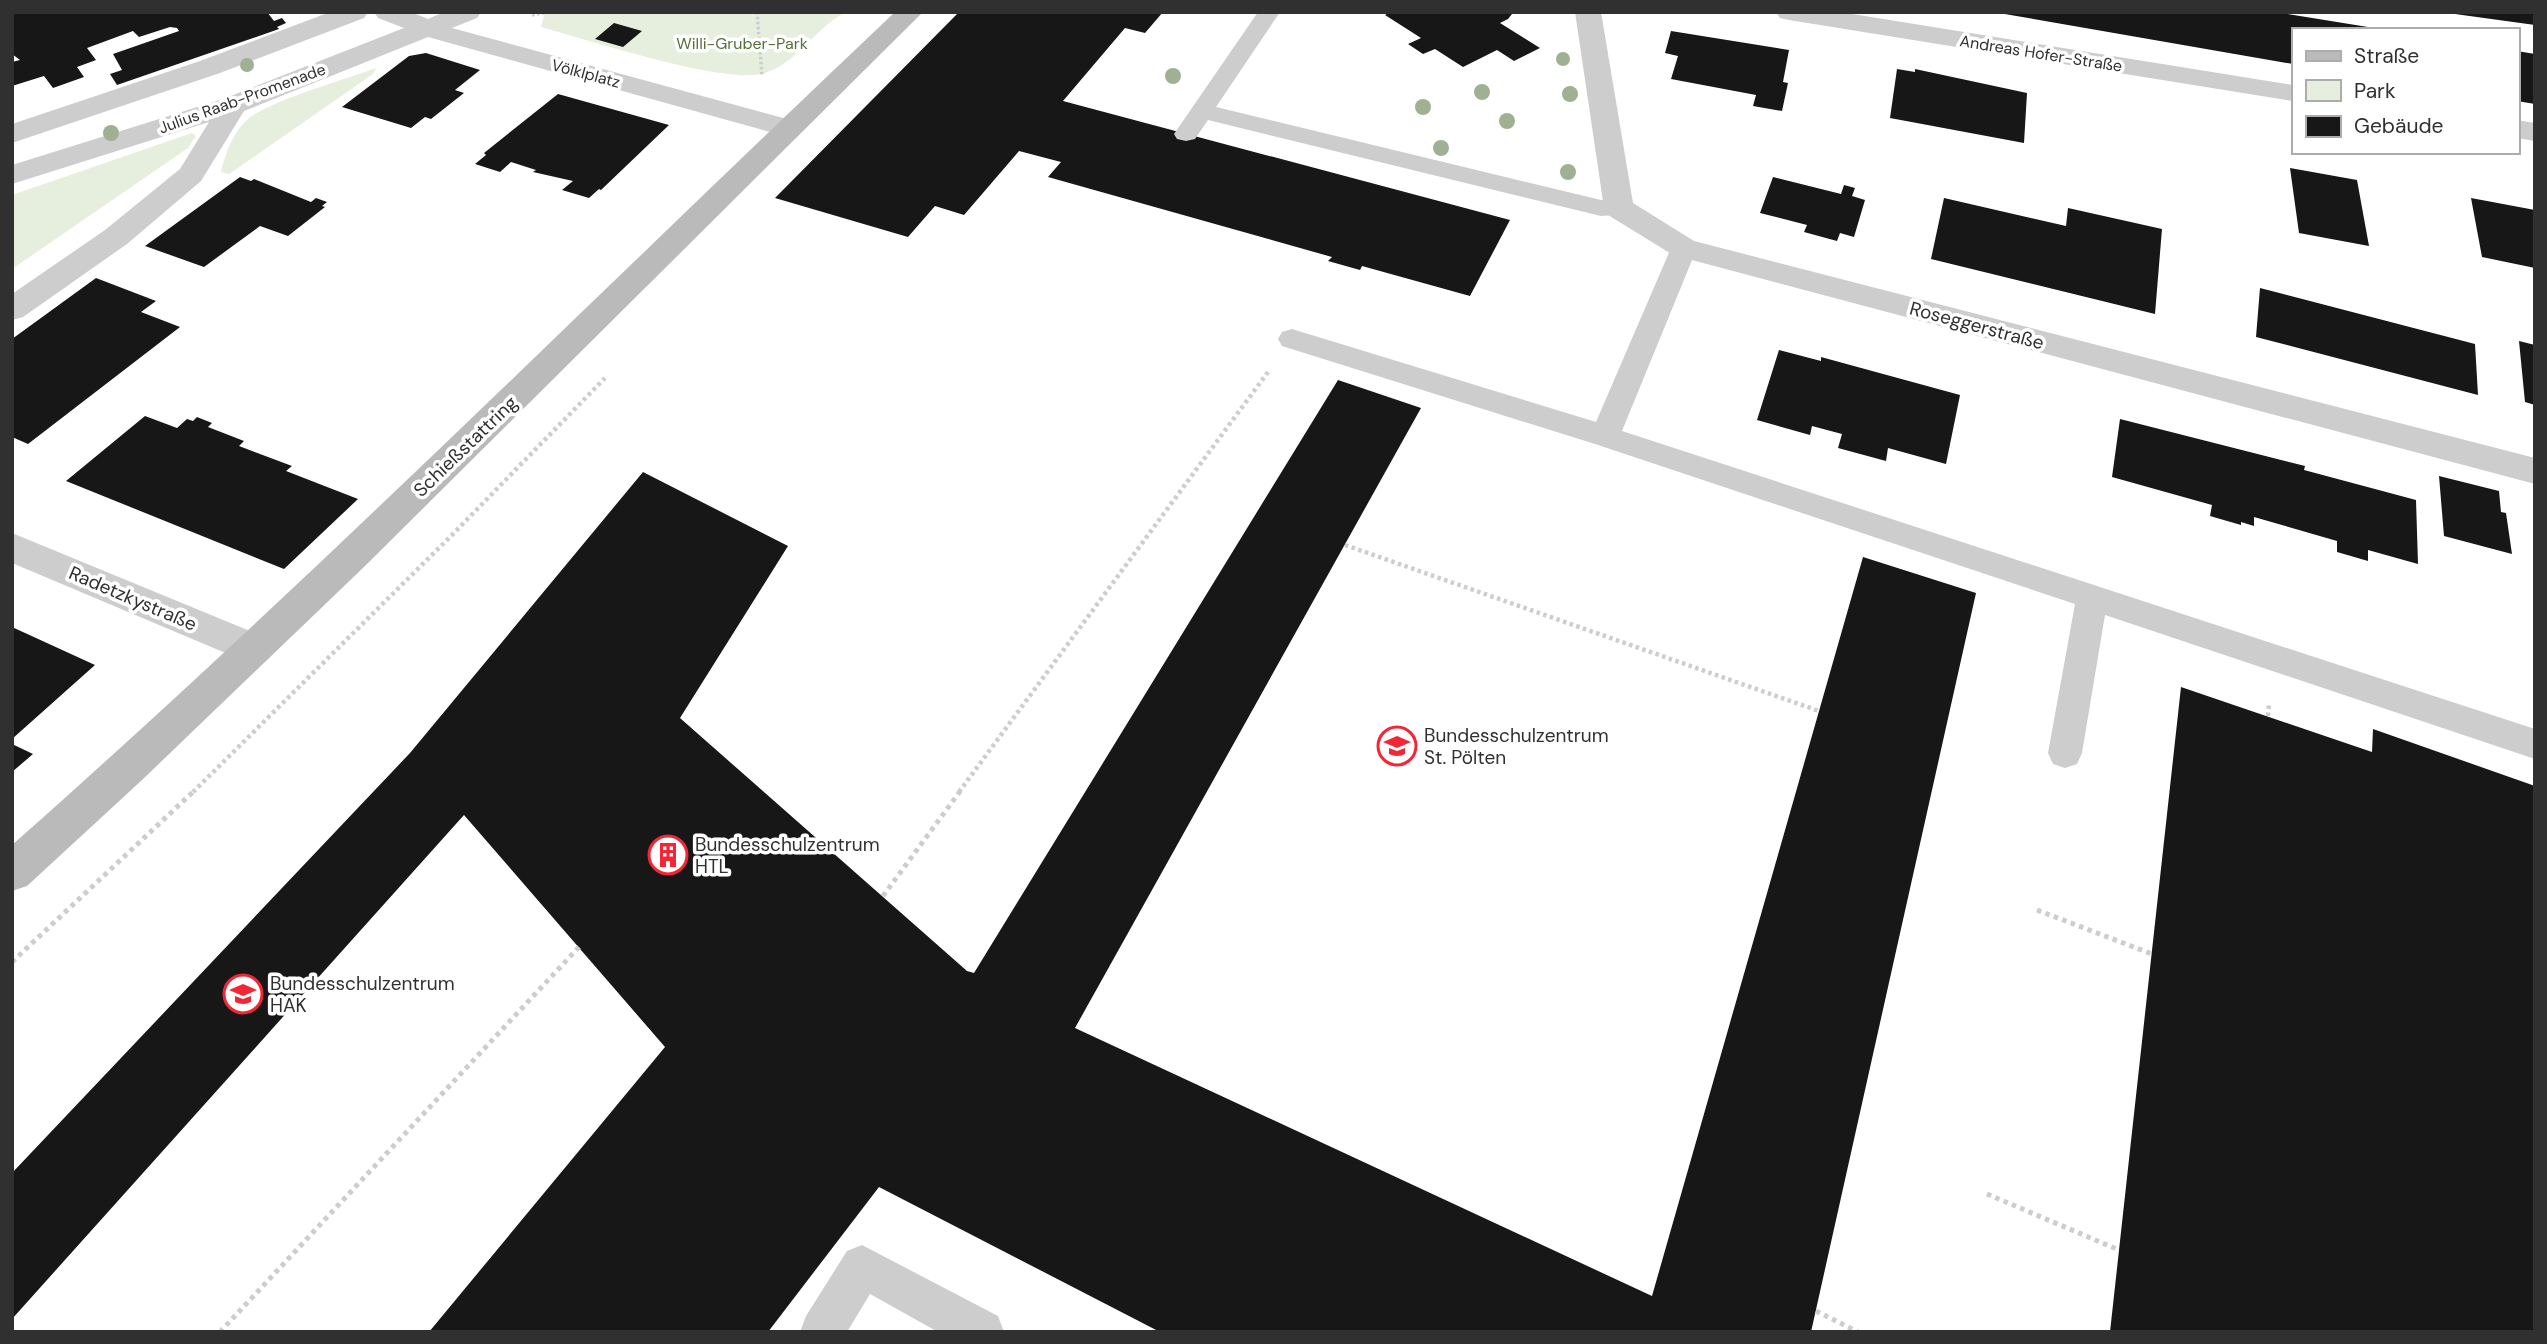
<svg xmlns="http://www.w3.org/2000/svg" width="2547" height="1344" font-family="'DM Sans',sans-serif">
<rect width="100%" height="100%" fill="#fff"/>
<!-- green -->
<path fill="#e6eedd" d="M545,12H846C816,27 797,63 765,73C727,86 586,39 541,27Z
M376,68L373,74L229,174L221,172C225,154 233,132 248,119C269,101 347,79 376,68Z
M192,133L196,136L188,148L12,269V195Z"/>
<!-- building -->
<path fill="#171717" d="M12,12H267L274,21L282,18L286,23L277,27L279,29L117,85L110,74L122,70L113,54L179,31L177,28L170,27L139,37L133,31L87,48L96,60L77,67L84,77L53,88L44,76L12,86V62L20,60L12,54Z
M959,12H1163L1145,33L1125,28L1063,101L1510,220L1470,296L1362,266L1360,270L1328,261L1332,257L1048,177L1061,162L1019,151L964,215L935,206L908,237L775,198Z
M1390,12H1509L1512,14L1508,19L1500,23L1540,48L1514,61L1497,50L1463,67L1435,49L1423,54L1408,44L1421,38L1385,15Z
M1993,12H2276L2374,28L2293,30V64Z
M2455,12H2535V25L2455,14Z
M614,23L642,31L623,47L595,39Z
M1671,31L1789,50L1783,82L1788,83L1782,111L1753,106L1756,95L1671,79L1678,56L1665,53Z
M2517,51L2535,54V104L2517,101Z
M426,53L480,70L455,90L464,93L431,119L425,117L411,128L342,107L409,56Z
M1897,69L1915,72V69L2027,93L2024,143L1890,118Z
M558,94L669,125L601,190L599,189L589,198L562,190L573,181L533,172L536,170L511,162L500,172L475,164L486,155L484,153Z
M2290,168L2357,180L2369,246L2299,233Z
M240,177L251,181L254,179L311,202L316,198L327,202L322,206L325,207L288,236L260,226L204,267L145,246Z
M1773,177L1841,194L1844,185L1855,188L1852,196L1865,200L1854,237L1840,233L1837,241L1804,232L1807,225L1760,213Z
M1944,198L2066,226L2068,208L2162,229L2155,314L1931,259Z
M2471,198L2535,210V268L2482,257Z
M96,278L156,301L141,312L180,327L28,444L12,437V339Z
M2260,288L2475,344L2478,395L2256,337Z
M2519,341L2535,345V405L2525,402Z
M1779,350L1821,361V357L1960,395L1946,464L1888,448L1886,461L1838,448L1842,434L1812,426L1810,435L1757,420Z
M1338,380L1421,408L1075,1028L1652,1296L1863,557L1976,593L1811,1332H1160L879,1187L768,1332H429L665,1047L464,815L12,1319V1173L410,753L643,472L788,546L680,718L967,971L974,973Z
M145,416L177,428L187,419L193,421L197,417L212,423L208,427L244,441L239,446L292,466L286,471L358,499L284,569L66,481Z
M2120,419L2305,466L2304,470L2416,500L2418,564L2368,550V561L2337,552V541L2254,517V526L2241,522V525L2210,516L2212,505L2112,477Z
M2439,476L2499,491L2501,512L2506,513L2512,554L2444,536Z
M12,627L95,665L12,739Z
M2181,687L2372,752L2373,729L2535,786V1332H2110Z
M12,744L33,754L12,772Z"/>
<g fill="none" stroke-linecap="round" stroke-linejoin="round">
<!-- path-far2 -->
<path stroke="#cdcdcd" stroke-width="3.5" stroke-dasharray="2.5 2.5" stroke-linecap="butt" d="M757,12L762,76
M532,15L548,12"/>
<!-- path-far1 -->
<path stroke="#cdcdcd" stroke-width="4.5" stroke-dasharray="3.5 3.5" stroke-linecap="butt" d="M1345,545L1819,711
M2268,716L2269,705
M193,792L450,537L605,378
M959,792L1268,372"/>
<!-- path -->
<path stroke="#cdcdcd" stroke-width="5" stroke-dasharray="4.5 4.5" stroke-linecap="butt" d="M883,896L961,790
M2037,910L2152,954
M12,962L195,790
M1987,1194L2119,1250
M1816,1311L1858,1332
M220,1332L579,947"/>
<!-- service -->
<path fill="#cdcdcd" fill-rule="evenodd" d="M1258,12H1280L1216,107L1601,200L1628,202L1632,208L1628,214L1601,216L1208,120L1195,139L1186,141L1177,139L1174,134Z
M1684,239L1693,242L1697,248L1622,431L2535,729V759L2105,615L2082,753L2077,764L2065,768L2053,764L2048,753L2075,604L1595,444L1282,346L1278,339L1282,332L1292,329L1596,422L1671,248L1675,242Z
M862,1245L998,1316L1004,1332H938L870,1294L847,1332H800L806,1316L847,1251Z"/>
<!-- minor -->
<path fill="#cdcdcd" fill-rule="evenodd" d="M330,12H368L364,18L220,73L12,143V124L200,61Z
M374,12H411L428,19L444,12H481L477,18L452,28L798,122L802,128L798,134L788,137L428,37L244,111L201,181L127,244L23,317L12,320V294L105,230L180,169L209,122L12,184V165L223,99L404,28L378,18Z
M1575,12H1601L1633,203L1694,241L2535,458V484L1673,255L1608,215L1604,208Z
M1776,12H1840L2293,85V101L1789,20L1780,18Z
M2517,120L2535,123V141L2517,138Z
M12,533L267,638L273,649L267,660L254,665L12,563Z"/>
<!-- secondary -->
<path fill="#bababa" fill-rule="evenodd" d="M895,12H923L366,565L142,780L27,886L12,891V845C315,577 601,290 895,12Z"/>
</g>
<!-- trees -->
<g fill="#a0b092">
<circle cx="1563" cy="59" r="7"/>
<circle cx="247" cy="65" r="7"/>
<circle cx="1173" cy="76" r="8"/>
<circle cx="1482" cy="92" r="8"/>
<circle cx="1570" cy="94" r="8"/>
<circle cx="1423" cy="107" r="8"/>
<circle cx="1507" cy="121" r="8"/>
<circle cx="111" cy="133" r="8"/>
<circle cx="1441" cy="148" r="8"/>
<circle cx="1568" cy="172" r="8"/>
</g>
<!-- icons -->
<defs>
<symbol id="school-ring" viewBox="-11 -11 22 22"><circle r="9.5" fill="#fff" stroke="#f32636" stroke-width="1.5"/><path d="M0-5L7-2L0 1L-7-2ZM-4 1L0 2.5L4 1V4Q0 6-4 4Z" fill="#f32636"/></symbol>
<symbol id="building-ring" viewBox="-11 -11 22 22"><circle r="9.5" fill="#fff" stroke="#f32636" stroke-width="1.5"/><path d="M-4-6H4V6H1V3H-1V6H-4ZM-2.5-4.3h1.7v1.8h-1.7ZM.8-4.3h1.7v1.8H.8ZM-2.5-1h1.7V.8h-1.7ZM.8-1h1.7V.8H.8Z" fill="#f32636"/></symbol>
</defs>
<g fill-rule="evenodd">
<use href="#school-ring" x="1375" y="724" width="44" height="44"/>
<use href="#building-ring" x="646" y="833" width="44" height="44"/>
<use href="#school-ring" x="221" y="972" width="44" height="44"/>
</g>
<g text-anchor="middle" stroke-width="7" stroke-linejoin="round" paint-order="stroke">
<!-- far-park labels -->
<g font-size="16" fill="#537039" stroke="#fff">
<text x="742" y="49">Willi-Gruber-Park</text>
</g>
<!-- far-street labels -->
<g font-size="16" fill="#303030" stroke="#fff">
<text transform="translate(2041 53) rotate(9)" y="6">Andreas Hofer-Straße</text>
<text transform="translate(586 73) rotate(15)" y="6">Völklplatz</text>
<text transform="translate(242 98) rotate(-20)" y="6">Julius Raab-Promenade</text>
</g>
<!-- street labels -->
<g font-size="19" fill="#303030" stroke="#fff">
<text transform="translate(1977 325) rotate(15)" y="7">Roseggerstraße</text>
<text transform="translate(465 446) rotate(-44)" y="7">Schießstattring</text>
<text transform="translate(133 598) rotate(23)" y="7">Radetzkystraße</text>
</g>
<!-- poi labels -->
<g font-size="19" fill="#303030" stroke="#fff" text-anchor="start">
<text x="1424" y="742">Bundesschulzentrum<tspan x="1424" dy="22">St. Pölten</tspan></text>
<text x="695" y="851">Bundesschulzentrum<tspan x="695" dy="22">HTL</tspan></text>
<text x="270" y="990">Bundesschulzentrum<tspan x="270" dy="22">HAK</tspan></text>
</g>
</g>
<!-- border -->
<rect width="2547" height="1344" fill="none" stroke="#303030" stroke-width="28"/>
<!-- legend -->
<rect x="2292" y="28" width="228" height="126" fill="#ffffff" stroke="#acacac" stroke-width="2"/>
<rect x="2306" y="51" width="35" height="10" fill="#bababa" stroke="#acacac" stroke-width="2"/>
<text x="2354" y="63" font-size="21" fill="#303030">Straße</text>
<rect x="2306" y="80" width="35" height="21" fill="#e6eedd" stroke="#acacac" stroke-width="2"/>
<text x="2354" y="98" font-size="21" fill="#303030">Park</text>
<rect x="2306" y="116" width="35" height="21" fill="#171717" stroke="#acacac" stroke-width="2"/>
<text x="2354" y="133" font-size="21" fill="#303030">Gebäude</text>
</svg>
